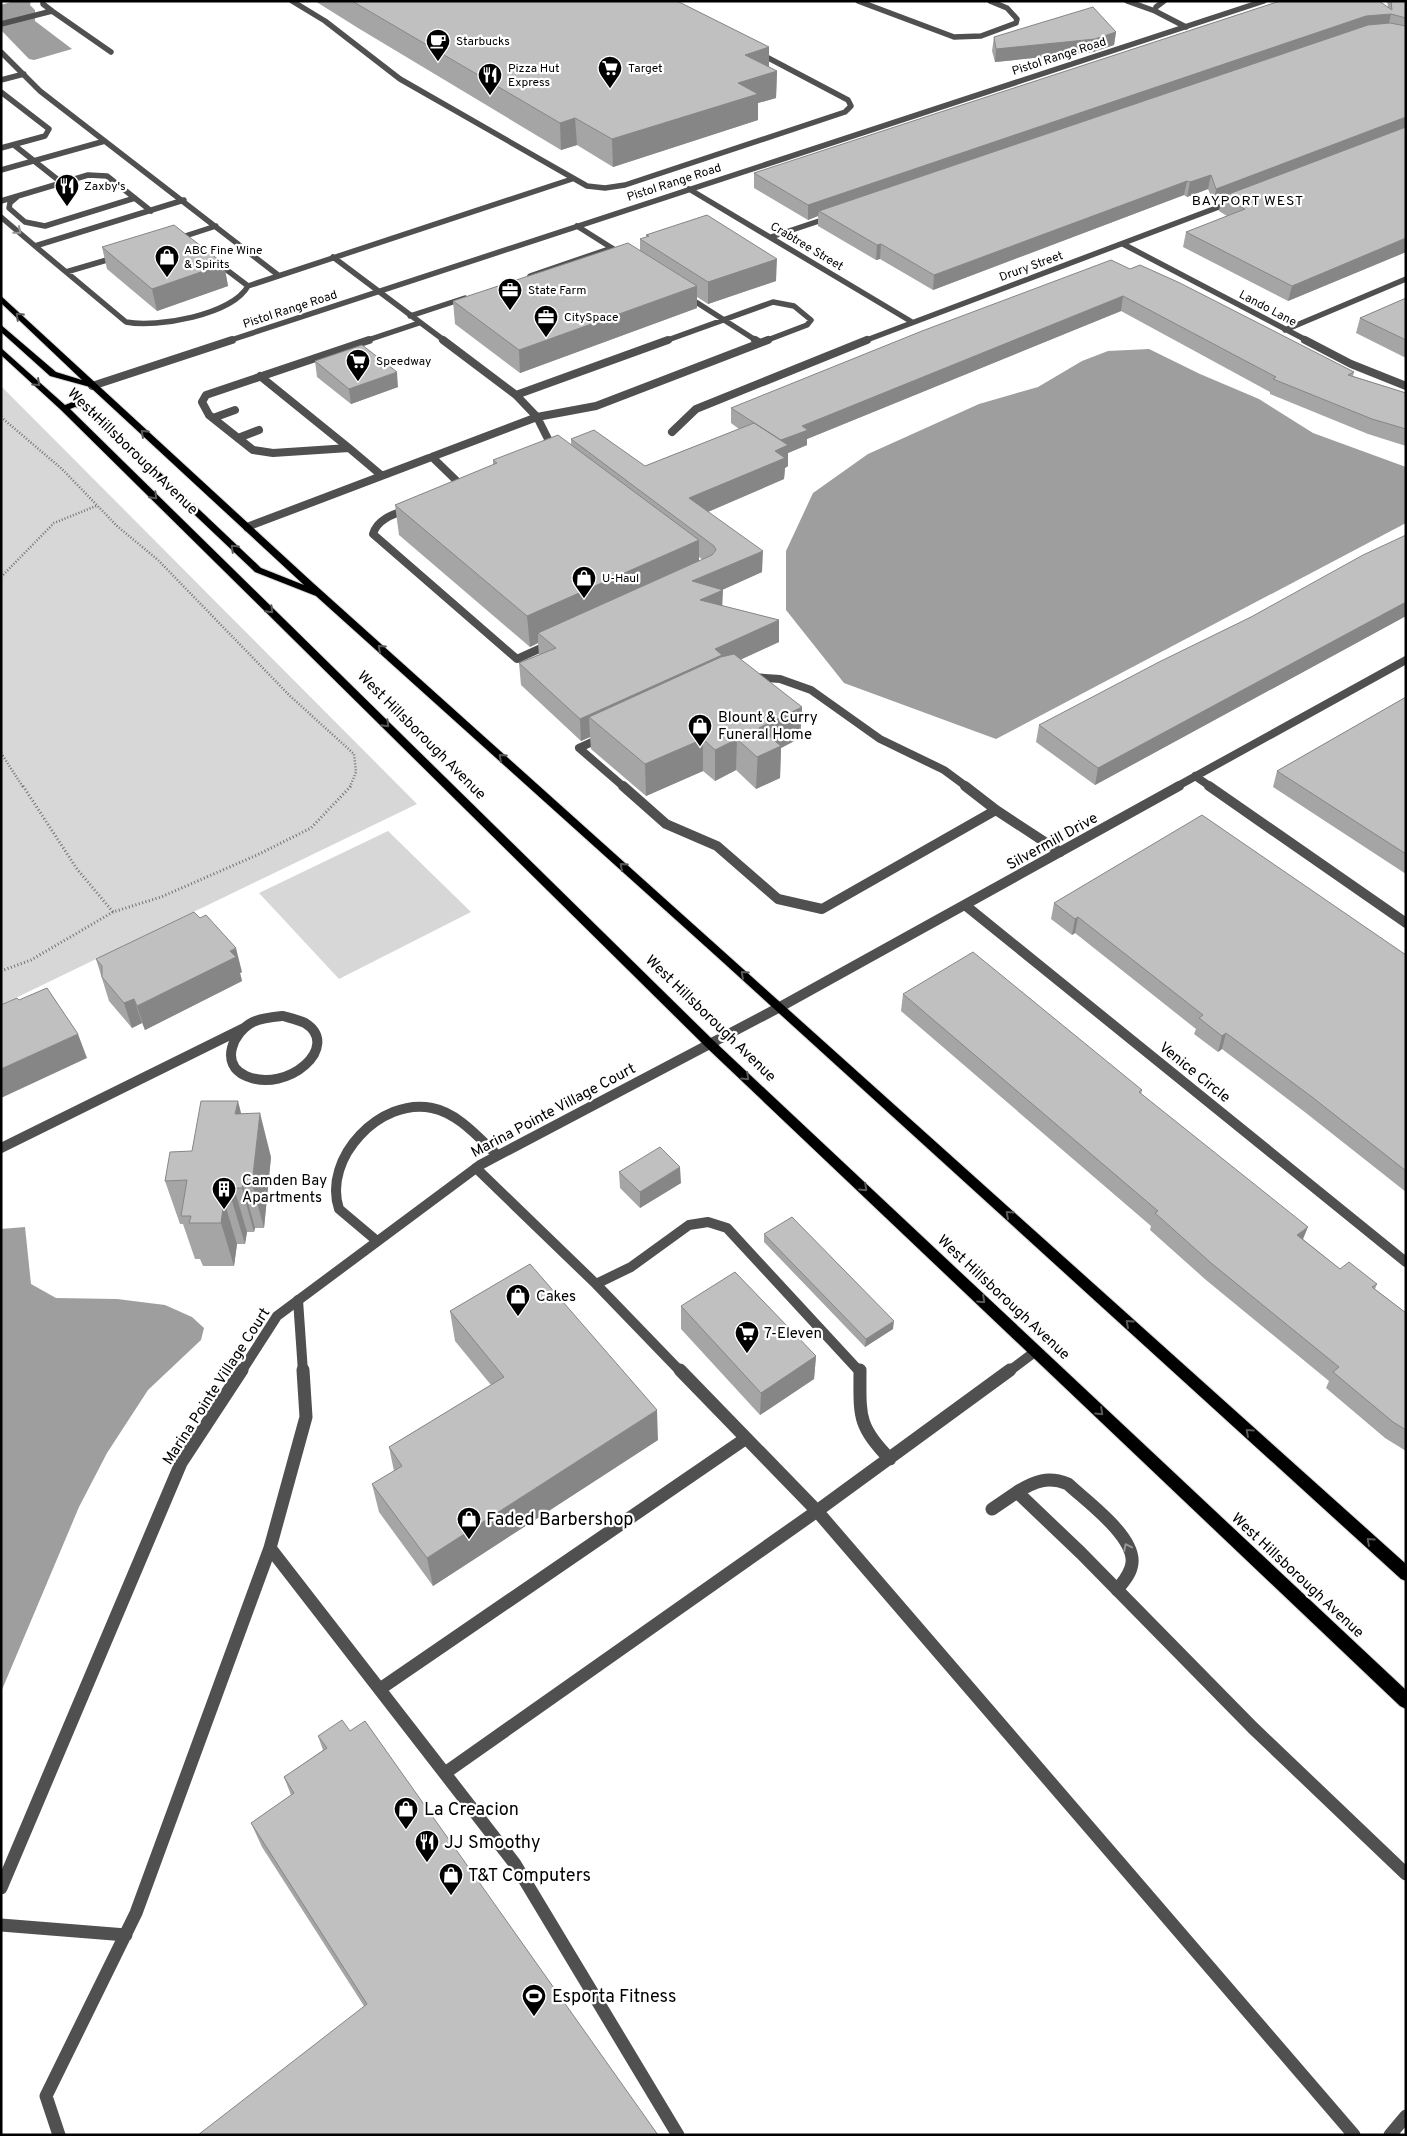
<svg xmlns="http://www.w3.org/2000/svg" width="1407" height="2136" font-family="Overpass,sans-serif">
<rect width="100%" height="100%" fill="#fff"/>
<!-- green -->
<path fill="#d7d7d7" d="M1,386L417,804L1,1005Z
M388,831L471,912L339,979L259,893Z"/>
<!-- water -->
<path fill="#9e9e9e" d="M14,1H31L30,5L35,10V21L72,49L34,60L29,59L1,30V5Z
M1149,349L1200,374L1259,399L1313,433L1406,467V523L996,739L844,683L786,610V551L813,493L868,454L979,404L1038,387L1082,361L1108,351Z
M25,1227L31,1284L56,1298L117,1299L165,1305L192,1317L204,1328L201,1340L148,1390L107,1453L79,1507L1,1692V1229Z"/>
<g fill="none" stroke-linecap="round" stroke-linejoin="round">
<defs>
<path id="primary" d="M1,296L312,582L1406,1564V1581L1401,1579L715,955L316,596L255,572L83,409L75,407L70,409L714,1041L1406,1690V1709L1400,1706L706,1047L61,410L1,355V348L65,405L75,401L89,405L261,568L304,585L90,387L50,376L1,332V325L56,372L82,380L1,303Z"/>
</defs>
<!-- primary casing -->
<use href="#primary" stroke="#dbdbdb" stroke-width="2"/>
<!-- path-far1 -->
<path stroke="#727272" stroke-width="2.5" stroke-dasharray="1 2" stroke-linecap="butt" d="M1,417L62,469L117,526L158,560L290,696L354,754L356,772L350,787
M1,577L54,523L96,506
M1,753L23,787"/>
<!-- path -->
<path stroke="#727272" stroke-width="3" stroke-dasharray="1 2.5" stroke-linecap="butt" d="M23,786L77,869L113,912
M1,971L31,960L113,912L161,897L257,855L311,828L351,786"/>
<!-- lane-far3 -->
<path stroke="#505050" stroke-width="5.5" d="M43,1V4L52,11L111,52
M292,1L325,21L400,79L587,186L605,188L625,185L845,112L851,106L848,100L759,53
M1127,1L1155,11
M1164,1L1156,7L1155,11L1186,27
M1,24L52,11
M1,52L40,91L278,275
M1,80L24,74
M1,92L49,129L45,136L1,148
M14,145L62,183
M1,170L105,141
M17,197L10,203L9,208L25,222L45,226L135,198
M184,200L35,246L126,322C157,328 232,315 248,286L572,179
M1,201L88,175L107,176L151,211
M1,217L35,246
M577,226L623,255
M176,239L216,226
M333,257L445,341
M215,261L248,286
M66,272L117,257
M530,276L612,248
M685,295L757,341
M410,316L465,298
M365,341L419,323
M665,341L773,302L794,306L811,320L807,325L765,341"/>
<!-- lane-far2 -->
<path stroke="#505050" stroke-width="8" d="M369,340L206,395L202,402L209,415L253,450L273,453L349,448L381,475
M760,343L768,340
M260,376L349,448
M516,395L668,340
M213,418L235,410
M238,438L259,430
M553,449L537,417L596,406L760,343L755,340
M432,457L464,488
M408,509C394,514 377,519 373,534L517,659L550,644
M247,527L537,417L516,395L443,340
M752,677L780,679L811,690L880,739L944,770L967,787
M603,737L579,748L624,787"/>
<!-- lane-far1 -->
<path stroke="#505050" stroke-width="10" d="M623,786L666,824L717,846L778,899L822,909L996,810
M965,786L996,810L1060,852
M476,1168L596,1284L681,1372
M377,1241L339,1209C322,1158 381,1097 432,1108C458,1113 479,1138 497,1155
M596,1284L631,1267L689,1225L708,1222L727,1228L860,1372
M298,1300L303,1372
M1008,1372L1036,1351"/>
<!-- lane -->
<path stroke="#505050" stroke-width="13" d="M303,1370L306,1417L270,1548L515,1864L678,2135
M680,1370L817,1511L1010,1370
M860,1370C860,1415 857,1426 890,1459
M1017,1492C1035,1481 1048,1476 1068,1484C1086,1501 1135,1536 1132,1563C1131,1574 1123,1582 1117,1590
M992,1509L1017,1492L1081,1553L1253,1728L1406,1874
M380,1689L745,1439
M445,1773L817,1511L1354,2135
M1,1925L126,1935
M59,2135L46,2096L136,1913L270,1548
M1390,2135L1406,2116"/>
<!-- street-far3 -->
<path stroke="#505050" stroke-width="5.5" d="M858,1L954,37L981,36L1016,23L1017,19L1007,8L990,1
M689,189L912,322
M771,237L831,217
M1123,244L1308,341
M1285,330L1406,279
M228,341L1264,1
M864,341L1232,202"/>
<!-- street-far2 -->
<path stroke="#505050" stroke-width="8" d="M1305,340L1351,364L1406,386
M92,386L232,340
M672,432L696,409L867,340
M1195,776L1211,787
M1176,787L1406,660"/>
<!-- street-far1 -->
<path stroke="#505050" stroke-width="10" d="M1209,786L1406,923
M965,905L1406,1262
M283,1016C290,1018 299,1020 305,1023C342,1046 288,1094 246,1076C219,1064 233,1032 253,1022C262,1018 273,1017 283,1016Z
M1,1148L244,1028
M241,1372L277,1316L480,1165L780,1007L1179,786"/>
<!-- street -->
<path stroke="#505050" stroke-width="13" d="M1,1888L181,1463L242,1370"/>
<!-- primary -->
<use href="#primary" fill="#000" fill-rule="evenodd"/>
</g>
<!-- wall -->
<path fill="#a5a5a5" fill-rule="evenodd" d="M315,1H677L769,47V67L777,71L776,98L758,103V120L613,167L577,145L561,150L358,28Z
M1387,1H1406V252L1288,301L1183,247L1186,232L1227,216L1219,211L1221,200L1214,203L1208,189L1187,197L1184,195L933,290L880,259L876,260L818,226V216L808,220L754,188V173L1388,7Z
M1116,32L1114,45L1093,52L995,62L992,51L994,37Z
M646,235L776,281L708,304L697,297V308L520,373L455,324L453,301L640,250V239L647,237Z
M102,247L224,264L228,286L157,311L107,269Z
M1130,269L1354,372L1353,376L1406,393V446L1368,434L1270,394V392L1121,311L807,439V445L788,453V466L785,468L784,479L708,512L762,572L722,590V606L779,620V642L740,660L802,707L800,738L781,748L780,778L756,789L736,770L715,781L703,771L646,796L591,749L590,737L581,741L521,685L519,663L539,655L538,643L530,647L399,535L395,505L493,465V460L571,445V439L645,466L739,429L731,423V408ZM699,557L703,560L699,561Z
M1406,298V358L1356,333L1360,318Z
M315,361L398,387L351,404L317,377Z
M1406,535V616L1095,785L1036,742L1039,725L1251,617Z
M1406,697V874L1273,787L1277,771Z
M1054,903L1406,955V1192L1306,1113L1222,1049L1218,1052L1194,1034L1196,1029L1075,933L1072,935L1051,919Z
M96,959L242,972L240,973L242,981L145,1030L142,1023L132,1028L109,1001Z
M903,994L1142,1090L1141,1094L1303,1239L1340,1269L1377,1284L1375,1289L1406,1313V1451L1385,1438L1326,1388L1329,1381L1206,1280L1150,1230L1151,1226L901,1011Z
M241,1114L271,1157L264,1228H255L254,1232H247L245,1244H237L234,1266H203L200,1259H195L183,1224H180L165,1181L192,1151Z
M619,1172L681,1183L640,1208L620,1188Z
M764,1234L893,1329L865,1347L764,1242Z
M681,1306L816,1356L814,1379L760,1415L681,1329Z
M450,1311L658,1440L433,1586L379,1512L372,1484L394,1471L389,1447L491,1385L455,1341Z
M350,1731L658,2135L364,2006L262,1847L251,1823L291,1795L284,1777L323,1750L318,1736Z"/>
<!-- shaded-wall -->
<path fill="#868686" d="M1391,14L1388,27L819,211L818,216L808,220V205L1366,16Z
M1116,32L1114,45L1093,52L995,62L996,49Z
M769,47V73L745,55Z
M777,71L776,98L758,103V120L613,167L612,139L738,83Z
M1406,117V125L1404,131L1221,197V200L1214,203L1216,189Z
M575,118L577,145L561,150L560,123Z
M1211,175L1208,189L1187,197L1190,182Z
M1187,181L1184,195L933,290L934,275Z
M1406,238V252L1288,301L1292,286Z
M881,244L880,259L876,260L877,245Z
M777,259L776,281L708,304V282Z
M224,264L228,286L157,311L152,289Z
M697,286V308L520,373L519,350Z
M1123,296L1121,311L807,439V445L788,453V466L785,468L784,479L689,520V498L775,451L779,441L802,426Z
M397,372L398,387L351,404L349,389Z
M699,540V571L538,633V643L530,647L527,616Z
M763,551L762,572L693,603L692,581Z
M723,590L722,612L700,600Z
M1406,602V616L1095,785L1098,768Z
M779,620V642L722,668L589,717L590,737L581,741L580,719L715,649Z
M802,707L800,738L781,748L780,778L756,789L759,728Z
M703,739V771L646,796L645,764Z
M737,739L736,770L715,781V750Z
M1078,917L1075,933L1072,935L1075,919Z
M236,948L242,972L240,973L242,981L145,1030L137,1006Z
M134,999L142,1023L132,1028L124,1003Z
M1226,1033L1222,1049L1218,1052L1222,1036Z
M78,1034L87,1058L1,1098V1069Z
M238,1101L249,1144L235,1114Z
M260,1113L271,1157L264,1228L252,1184Z
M680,1167L681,1183L640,1208V1192Z
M243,1185L255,1228L254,1232L242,1188Z
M234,1188L247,1232L245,1244L232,1201Z
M224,1201L237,1244L234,1266L221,1223Z
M1308,1227L1301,1244L1297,1235Z
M894,1321L893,1329L865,1347L866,1339Z
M816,1356L814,1379L760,1415L761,1393Z
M657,1410L658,1440L433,1586L427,1558Z"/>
<!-- building -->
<path fill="#c0c0c0" stroke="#868686" d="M352,1H677L769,47L745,55L777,71L738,83L758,94L612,139L575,118L560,123Z
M1280,1H1379L1392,10L1391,1H1406V18L1391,14L1366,16L808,205L754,173Z
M1093,7L1116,32L1095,39L996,49L994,37Z
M1390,23L1406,26V117L1216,189L1211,175L1190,182L1187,181L934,275L881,244L877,245L819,211L1368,25Z
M1406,127V238L1292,286L1186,232L1245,209L1221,197Z
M707,215L777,259L708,282L640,239L649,236L646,235Z
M174,225L224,264L152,289L102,247Z
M628,243L697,286L519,350L453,301Z
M1111,260L1130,269L1140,265L1180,283L1354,372L1348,375L1406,393V429L1372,419L1273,379L1276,377L1123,296L802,426L808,430L781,440L731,408L922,331Z
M1406,298V340L1360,318Z
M362,345L397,372L349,389L315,361Z
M754,423L788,445L775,451L785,458L689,498L763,551L692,581L723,590L700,600L779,620L715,649L722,655L580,719L519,663L556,648L538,633L712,555L716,550L714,546L571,439L594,430L645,466Z
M558,435L699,540L527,616L395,505L497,463L493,460Z
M1406,535V602L1098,768L1039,725L1159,662L1251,617L1363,555Z
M734,654L802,707L759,728L781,746L757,757L737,739L715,750L703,739L645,764L589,717L721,657Z
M1406,697V854L1277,771Z
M1202,815L1406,955V1171L1312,1097L1226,1033L1222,1036L1199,1018L1203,1015L1078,917L1075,919L1054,903Z
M194,912L200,918L206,915L236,948L230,951L236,957L137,1006L134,999L124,1003L102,977V966L96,959Z
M973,952L1142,1090L1139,1092L1308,1227L1297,1235L1340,1269L1349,1262L1377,1284L1372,1287L1406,1313V1430L1393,1422L1333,1372L1339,1367L1211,1263L1155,1213L1158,1211L903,994Z
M47,988L78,1034L1,1069V1005L17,998L19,1000Z
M201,1101H238L235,1114L260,1113L252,1184L243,1185L242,1188H234L232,1201H224L221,1223H189L191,1216H181L187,1180L165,1181L170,1152L192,1151Z
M660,1147L680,1167L640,1192L619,1172Z
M792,1217L894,1321L866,1339L764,1234Z
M530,1264L657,1410L427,1558L372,1484L402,1466L389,1447L504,1377L450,1311Z
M735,1272L816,1356L761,1393L681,1306Z
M342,1720L350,1731L365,1721L658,2135H198L367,2004L251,1823L294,1793L284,1777L327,1748L318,1736Z"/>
<!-- one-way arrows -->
<defs><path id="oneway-chevron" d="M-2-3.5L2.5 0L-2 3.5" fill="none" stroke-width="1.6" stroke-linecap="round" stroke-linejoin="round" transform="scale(1.25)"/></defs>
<g stroke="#969696">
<use href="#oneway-chevron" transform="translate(18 231) rotate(41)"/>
<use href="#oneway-chevron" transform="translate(1127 1547) rotate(-116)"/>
</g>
<g stroke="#595959">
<use href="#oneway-chevron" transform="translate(19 316) rotate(-136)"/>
<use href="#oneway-chevron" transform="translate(37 383) rotate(42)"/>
<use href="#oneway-chevron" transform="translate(144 433) rotate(-138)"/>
<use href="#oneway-chevron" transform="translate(154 496) rotate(45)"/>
<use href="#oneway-chevron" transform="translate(234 548) rotate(-136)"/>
<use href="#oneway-chevron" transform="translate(270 610) rotate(45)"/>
<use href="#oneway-chevron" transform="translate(381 648) rotate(-138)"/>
<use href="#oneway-chevron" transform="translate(386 724) rotate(45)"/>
<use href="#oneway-chevron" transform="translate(502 757) rotate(-138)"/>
<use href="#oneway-chevron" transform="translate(623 866) rotate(-138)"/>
<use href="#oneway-chevron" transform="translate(744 974) rotate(-138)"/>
<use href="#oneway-chevron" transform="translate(746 1077) rotate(43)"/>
<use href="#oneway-chevron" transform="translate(864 1188) rotate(43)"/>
<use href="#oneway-chevron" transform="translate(1009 1214) rotate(-138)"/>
<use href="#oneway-chevron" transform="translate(982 1300) rotate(43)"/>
<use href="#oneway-chevron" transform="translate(1129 1323) rotate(-138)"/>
<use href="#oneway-chevron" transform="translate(1100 1412) rotate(43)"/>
<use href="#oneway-chevron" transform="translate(1249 1432) rotate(-138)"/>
<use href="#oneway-chevron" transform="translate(1370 1541) rotate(-138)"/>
</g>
<!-- icons -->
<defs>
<symbol id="cafe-pin" viewBox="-11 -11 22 30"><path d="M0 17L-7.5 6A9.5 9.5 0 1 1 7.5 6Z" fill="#000" stroke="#fff"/><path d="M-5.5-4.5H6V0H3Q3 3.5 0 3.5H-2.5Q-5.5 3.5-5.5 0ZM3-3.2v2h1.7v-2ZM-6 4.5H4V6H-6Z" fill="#fff"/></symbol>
<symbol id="supermarket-pin" viewBox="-11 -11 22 30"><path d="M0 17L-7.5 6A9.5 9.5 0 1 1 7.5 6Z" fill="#000" stroke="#fff"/><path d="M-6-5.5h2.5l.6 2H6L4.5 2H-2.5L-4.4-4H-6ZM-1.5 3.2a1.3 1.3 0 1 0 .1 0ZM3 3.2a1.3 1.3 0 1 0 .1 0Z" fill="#fff"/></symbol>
<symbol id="restaurant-pin" viewBox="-11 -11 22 30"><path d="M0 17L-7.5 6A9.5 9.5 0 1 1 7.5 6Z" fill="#000" stroke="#fff"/><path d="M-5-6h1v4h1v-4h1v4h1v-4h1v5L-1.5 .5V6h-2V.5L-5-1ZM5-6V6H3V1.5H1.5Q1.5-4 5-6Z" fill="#fff"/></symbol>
<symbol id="shop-pin" viewBox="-11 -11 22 30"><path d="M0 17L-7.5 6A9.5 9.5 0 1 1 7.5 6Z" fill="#000" stroke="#fff"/><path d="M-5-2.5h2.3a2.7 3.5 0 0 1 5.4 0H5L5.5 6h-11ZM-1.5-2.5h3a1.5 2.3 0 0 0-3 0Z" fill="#fff"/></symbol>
<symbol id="office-pin" viewBox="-11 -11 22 30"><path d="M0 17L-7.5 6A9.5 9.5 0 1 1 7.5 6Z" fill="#000" stroke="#fff"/><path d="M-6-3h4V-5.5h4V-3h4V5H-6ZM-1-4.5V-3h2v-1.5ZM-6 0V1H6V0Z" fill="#fff"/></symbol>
<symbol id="building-pin" viewBox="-11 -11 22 30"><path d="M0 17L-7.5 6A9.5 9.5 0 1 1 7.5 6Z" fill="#000" stroke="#fff"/><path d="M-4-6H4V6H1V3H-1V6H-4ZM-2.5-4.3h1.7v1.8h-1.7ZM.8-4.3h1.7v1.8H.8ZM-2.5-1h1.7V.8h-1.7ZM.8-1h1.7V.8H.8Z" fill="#fff"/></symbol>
<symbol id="stadium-pin" viewBox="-11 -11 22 30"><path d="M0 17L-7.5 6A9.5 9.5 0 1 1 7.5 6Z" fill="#000" stroke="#fff"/><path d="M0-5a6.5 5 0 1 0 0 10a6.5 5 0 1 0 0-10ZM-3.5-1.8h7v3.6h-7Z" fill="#fff"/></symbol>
</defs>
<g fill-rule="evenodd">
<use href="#cafe-pin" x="424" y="27" width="28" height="38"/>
<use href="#supermarket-pin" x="596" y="54" width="28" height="38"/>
<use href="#restaurant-pin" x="476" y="61" width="28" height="38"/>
<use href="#restaurant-pin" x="53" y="172" width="28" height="38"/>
<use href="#shop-pin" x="153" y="243" width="28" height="38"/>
<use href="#office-pin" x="496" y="276" width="28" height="38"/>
<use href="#office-pin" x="532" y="303" width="28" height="38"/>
<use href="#supermarket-pin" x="344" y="347" width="28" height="38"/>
<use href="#shop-pin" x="570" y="564" width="28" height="38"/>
<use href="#shop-pin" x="686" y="712" width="28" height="38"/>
<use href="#building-pin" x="210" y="1175" width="28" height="38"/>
<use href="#shop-pin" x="504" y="1282" width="28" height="38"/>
<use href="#supermarket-pin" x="733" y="1319" width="28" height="38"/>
<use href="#shop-pin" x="455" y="1505" width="28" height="38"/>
<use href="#shop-pin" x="392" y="1795" width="28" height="38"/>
<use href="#restaurant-pin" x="413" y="1828" width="28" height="38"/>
<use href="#shop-pin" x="437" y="1861" width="28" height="38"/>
<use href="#stadium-pin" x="520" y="1982" width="28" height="38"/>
</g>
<g text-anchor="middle" stroke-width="4.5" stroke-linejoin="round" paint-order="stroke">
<!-- far-poi labels -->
<g font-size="12" fill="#000" stroke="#fff" text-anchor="start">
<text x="456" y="45">Starbucks</text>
<text x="508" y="72">Pizza Hut<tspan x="508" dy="14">Express</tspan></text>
<text x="628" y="72">Target</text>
<text x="84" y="190">Zaxby's</text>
<text x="184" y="254">ABC Fine Wine<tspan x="184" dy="14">&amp; Spirits</tspan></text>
<text x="528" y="294">State Farm</text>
<text x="564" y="321">CitySpace</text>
<text x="376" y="365">Speedway</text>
<text x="602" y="582">U-Haul</text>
</g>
<!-- far-street labels -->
<g font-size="12" fill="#000" stroke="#fff">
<text transform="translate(1059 56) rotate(-18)" y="4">Pistol Range Road</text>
<text transform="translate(674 182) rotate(-18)" y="4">Pistol Range Road</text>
<text transform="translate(807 246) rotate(31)" y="4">Crabtree Street</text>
<text transform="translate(1031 266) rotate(-20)" y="4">Drury Street</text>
<text transform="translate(1268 308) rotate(28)" y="4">Lando Lane</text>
<text transform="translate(290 309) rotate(-18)" y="4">Pistol Range Road</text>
</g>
<!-- far-neighbourhood labels -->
<g font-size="14" letter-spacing="1" fill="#000" stroke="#fff">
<text x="1248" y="205">BAYPORT WEST</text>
</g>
<!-- street labels -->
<g font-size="15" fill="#000" stroke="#fff">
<text transform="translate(133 451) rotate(44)" y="5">West Hillsborough Avenue</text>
<text transform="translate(422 735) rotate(45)" y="5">West Hillsborough Avenue</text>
<text transform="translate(1052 841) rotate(-29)" y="5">Silvermill Drive</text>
<text transform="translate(711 1018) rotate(44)" y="5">West Hillsborough Avenue</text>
<text transform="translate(1195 1072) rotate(39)" y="5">Venice Circle</text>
<text transform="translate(553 1110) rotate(-28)" y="5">Marina Pointe Village Court</text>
<text transform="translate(1004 1297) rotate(43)" y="5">West Hillsborough Avenue</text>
<text transform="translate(216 1386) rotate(-57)" y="5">Marina Pointe Village Court</text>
<text transform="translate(1298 1575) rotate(43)" y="5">West Hillsborough Avenue</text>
</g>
<!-- poi labels -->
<g font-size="15" fill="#000" stroke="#fff" text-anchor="start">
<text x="718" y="722">Blount &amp; Curry<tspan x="718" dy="17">Funeral Home</tspan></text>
<text x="242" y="1185">Camden Bay<tspan x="242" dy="17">Apartments</tspan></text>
<text x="536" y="1301">Cakes</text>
<text x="764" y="1338">7-Eleven</text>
</g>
<!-- near-poi labels -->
<g font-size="18" fill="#000" stroke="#fff" text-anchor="start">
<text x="486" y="1525">Faded Barbershop</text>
<text x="424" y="1815">La Creacion</text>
<text x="444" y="1848">JJ Smoothy</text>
<text x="468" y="1881">T&amp;T Computers</text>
<text x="552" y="2002">Esporta Fitness</text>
</g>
</g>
<!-- border -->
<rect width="1407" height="2136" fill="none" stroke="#000000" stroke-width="5"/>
</svg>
